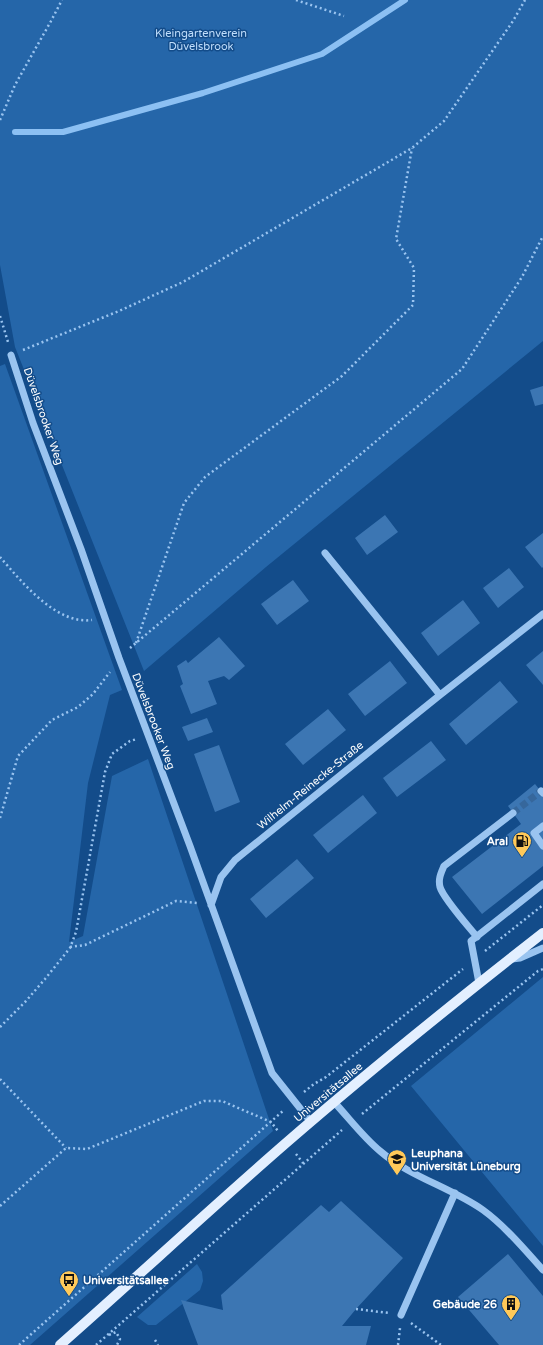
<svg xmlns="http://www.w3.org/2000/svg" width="543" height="1345" font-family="'Varela Round',sans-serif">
<rect width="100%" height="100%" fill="#134c8a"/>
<!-- green -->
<path fill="#2566a9" d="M0,0H543V341L266,567L144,671L15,347L0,265Z
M5,364L122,690L110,695L88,783L69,942L83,936L112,776L148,759L273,1131L30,1345H0V366Z
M543,977V1246L411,1086Z
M197,1264L202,1272L203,1281L200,1290L156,1325H148L137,1317Z"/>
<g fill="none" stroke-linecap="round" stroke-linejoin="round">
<!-- stream -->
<path stroke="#8cc0f3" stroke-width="6" d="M15,132H63L203,93L322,54L405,0"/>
</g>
<!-- building -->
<path fill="#3c76b3" d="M543,386V404L535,406L530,390Z
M385,515L398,532L367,555L355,538Z
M543,533V567L542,568L525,547Z
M509,568L524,587L498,608L483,588Z
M293,580L309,601L277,625L261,604Z
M463,600L480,623L438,656L421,633Z
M219,637L245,666L229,680L224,676L208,681L217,704L191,714L180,686L183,684L177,666L186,660L188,663Z
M543,651V685L526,665Z
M390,661L407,683L365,716L348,694Z
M500,681L518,702L466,745L449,724Z
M328,709L346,730L303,765L285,744Z
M207,718L213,732L188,741L182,727Z
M431,741L446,760L397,797L383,778Z
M219,745L240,802L215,812L194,754Z
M535,784L543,794V866L482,914L452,877L521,824L508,806Z
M363,795L377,813L328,853L313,835Z
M297,859L314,878L266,918L250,899Z
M341,1201L403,1258L356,1309L342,1326H371L366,1345H198L181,1300L223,1310L221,1295L321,1205L329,1212Z
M508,1254L543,1296V1345H499L458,1297Z"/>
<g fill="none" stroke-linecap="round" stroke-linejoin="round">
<!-- minor-tunnel -->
<path stroke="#36679c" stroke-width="7" stroke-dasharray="7 3.5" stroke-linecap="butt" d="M513,813L541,791"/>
<!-- path -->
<path stroke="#9ac4f0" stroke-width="2.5" stroke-dasharray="2 3" stroke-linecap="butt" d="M296,0L344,16
M0,120L15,85L51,21L62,0
M0,316L8,342
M23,350L119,311L183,282L412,148L444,121L513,21L525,0
M0,557C21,581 56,625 92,620
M136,643L184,503L205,477L342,376L413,305L414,268L396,239L412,148
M130,648L462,369L522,277L543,236
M0,818L18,756L52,720L78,707L93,694L110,672
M70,947L85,945L176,901L197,903
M485,951L543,905
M0,1027L26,1001L45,979L70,948L76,932L105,772L112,754L130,741L137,739
M0,1079L66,1148
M304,1092L314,1084L326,1077L463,969
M362,1114L538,971L543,969
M296,1154L303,1163
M0,1206L66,1148L87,1149L204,1101H222L271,1122L278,1131
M356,1309L389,1313
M411,1323L441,1345
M109,1335L116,1332L120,1339L117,1345
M155,1340L158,1345
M19,1345L284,1110
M96,1345L342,1130
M398,1345L400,1328"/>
<!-- minor -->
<path stroke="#9ac4f0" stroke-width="7" d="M11,355L33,423L81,549L119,658L190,846L272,1073L311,1122
M325,553L440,695
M541,791L543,793
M543,826L534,833L543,846
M211,905L221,877L235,860L440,695L543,614
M477,937C469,927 443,898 440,887C438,879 441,873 444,866L513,813
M512,959L520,958L543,948
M479,983L471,941L543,884
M334,1102C349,1118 363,1137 380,1151C410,1177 450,1187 483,1210C505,1226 525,1250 543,1270
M401,1315L455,1193"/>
<!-- major -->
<path stroke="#e3efff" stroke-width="10" d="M60,1345C136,1278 210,1209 286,1143C369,1071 456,1001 543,933"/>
</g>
<!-- icons -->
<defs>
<symbol id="fuel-pin" viewBox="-11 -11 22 30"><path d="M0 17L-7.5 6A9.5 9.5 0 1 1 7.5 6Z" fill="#ffc959" stroke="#134c8a"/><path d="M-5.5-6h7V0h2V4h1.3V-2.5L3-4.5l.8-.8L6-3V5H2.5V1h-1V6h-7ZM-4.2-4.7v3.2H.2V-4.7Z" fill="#111"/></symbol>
<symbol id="university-pin" viewBox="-11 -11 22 30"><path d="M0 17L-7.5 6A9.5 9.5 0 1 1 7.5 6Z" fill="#ffc959" stroke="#134c8a"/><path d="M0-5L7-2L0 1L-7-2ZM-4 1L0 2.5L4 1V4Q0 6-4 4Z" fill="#111"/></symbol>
<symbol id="bus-pin" viewBox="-11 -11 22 30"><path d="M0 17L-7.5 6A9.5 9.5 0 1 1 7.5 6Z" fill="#ffc959" stroke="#134c8a"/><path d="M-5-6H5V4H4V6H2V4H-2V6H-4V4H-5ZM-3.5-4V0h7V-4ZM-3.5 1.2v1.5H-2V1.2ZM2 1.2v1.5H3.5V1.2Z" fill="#111"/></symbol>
<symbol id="building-pin" viewBox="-11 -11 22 30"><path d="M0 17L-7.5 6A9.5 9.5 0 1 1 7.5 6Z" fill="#ffc959" stroke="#134c8a"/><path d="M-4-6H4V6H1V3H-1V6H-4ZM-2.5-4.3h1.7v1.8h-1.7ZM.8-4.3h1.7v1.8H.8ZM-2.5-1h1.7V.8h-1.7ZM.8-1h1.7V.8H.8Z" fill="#111"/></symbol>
</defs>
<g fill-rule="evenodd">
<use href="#fuel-pin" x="511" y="830" width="22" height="30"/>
<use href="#university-pin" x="386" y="1148" width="22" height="30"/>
<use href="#bus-pin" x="58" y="1269" width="22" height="30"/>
<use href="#building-pin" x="500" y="1293" width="22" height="30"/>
</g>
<g text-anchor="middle" stroke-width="3" stroke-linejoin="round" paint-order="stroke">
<!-- park labels -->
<g font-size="11" fill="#c0defc" stroke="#134c8a">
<text x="201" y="37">Kleingartenverein<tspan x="201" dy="13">Düvelsbrook</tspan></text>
</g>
<!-- street labels -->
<g font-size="11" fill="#fff" stroke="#134c8a">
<text transform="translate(44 416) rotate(71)" y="4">Düvelsbrooker Weg</text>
<text transform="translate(154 721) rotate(69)" y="4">Düvelsbrooker Weg</text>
<text transform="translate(310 785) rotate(-39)" y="4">Wilhelm-Reinecke-Straße</text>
<text transform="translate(328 1092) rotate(-40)" y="4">Universitätsallee</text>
</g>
<!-- poi labels -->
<g font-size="11" font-weight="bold" fill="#fff" stroke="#134c8a" text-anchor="end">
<text x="508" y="845">Aral</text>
<text x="411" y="1157" text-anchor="start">Leuphana<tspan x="411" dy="13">Universität Lüneburg</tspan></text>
<text x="83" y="1284" text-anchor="start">Universitätsallee</text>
<text x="497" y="1308">Gebäude 26</text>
</g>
</g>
</svg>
